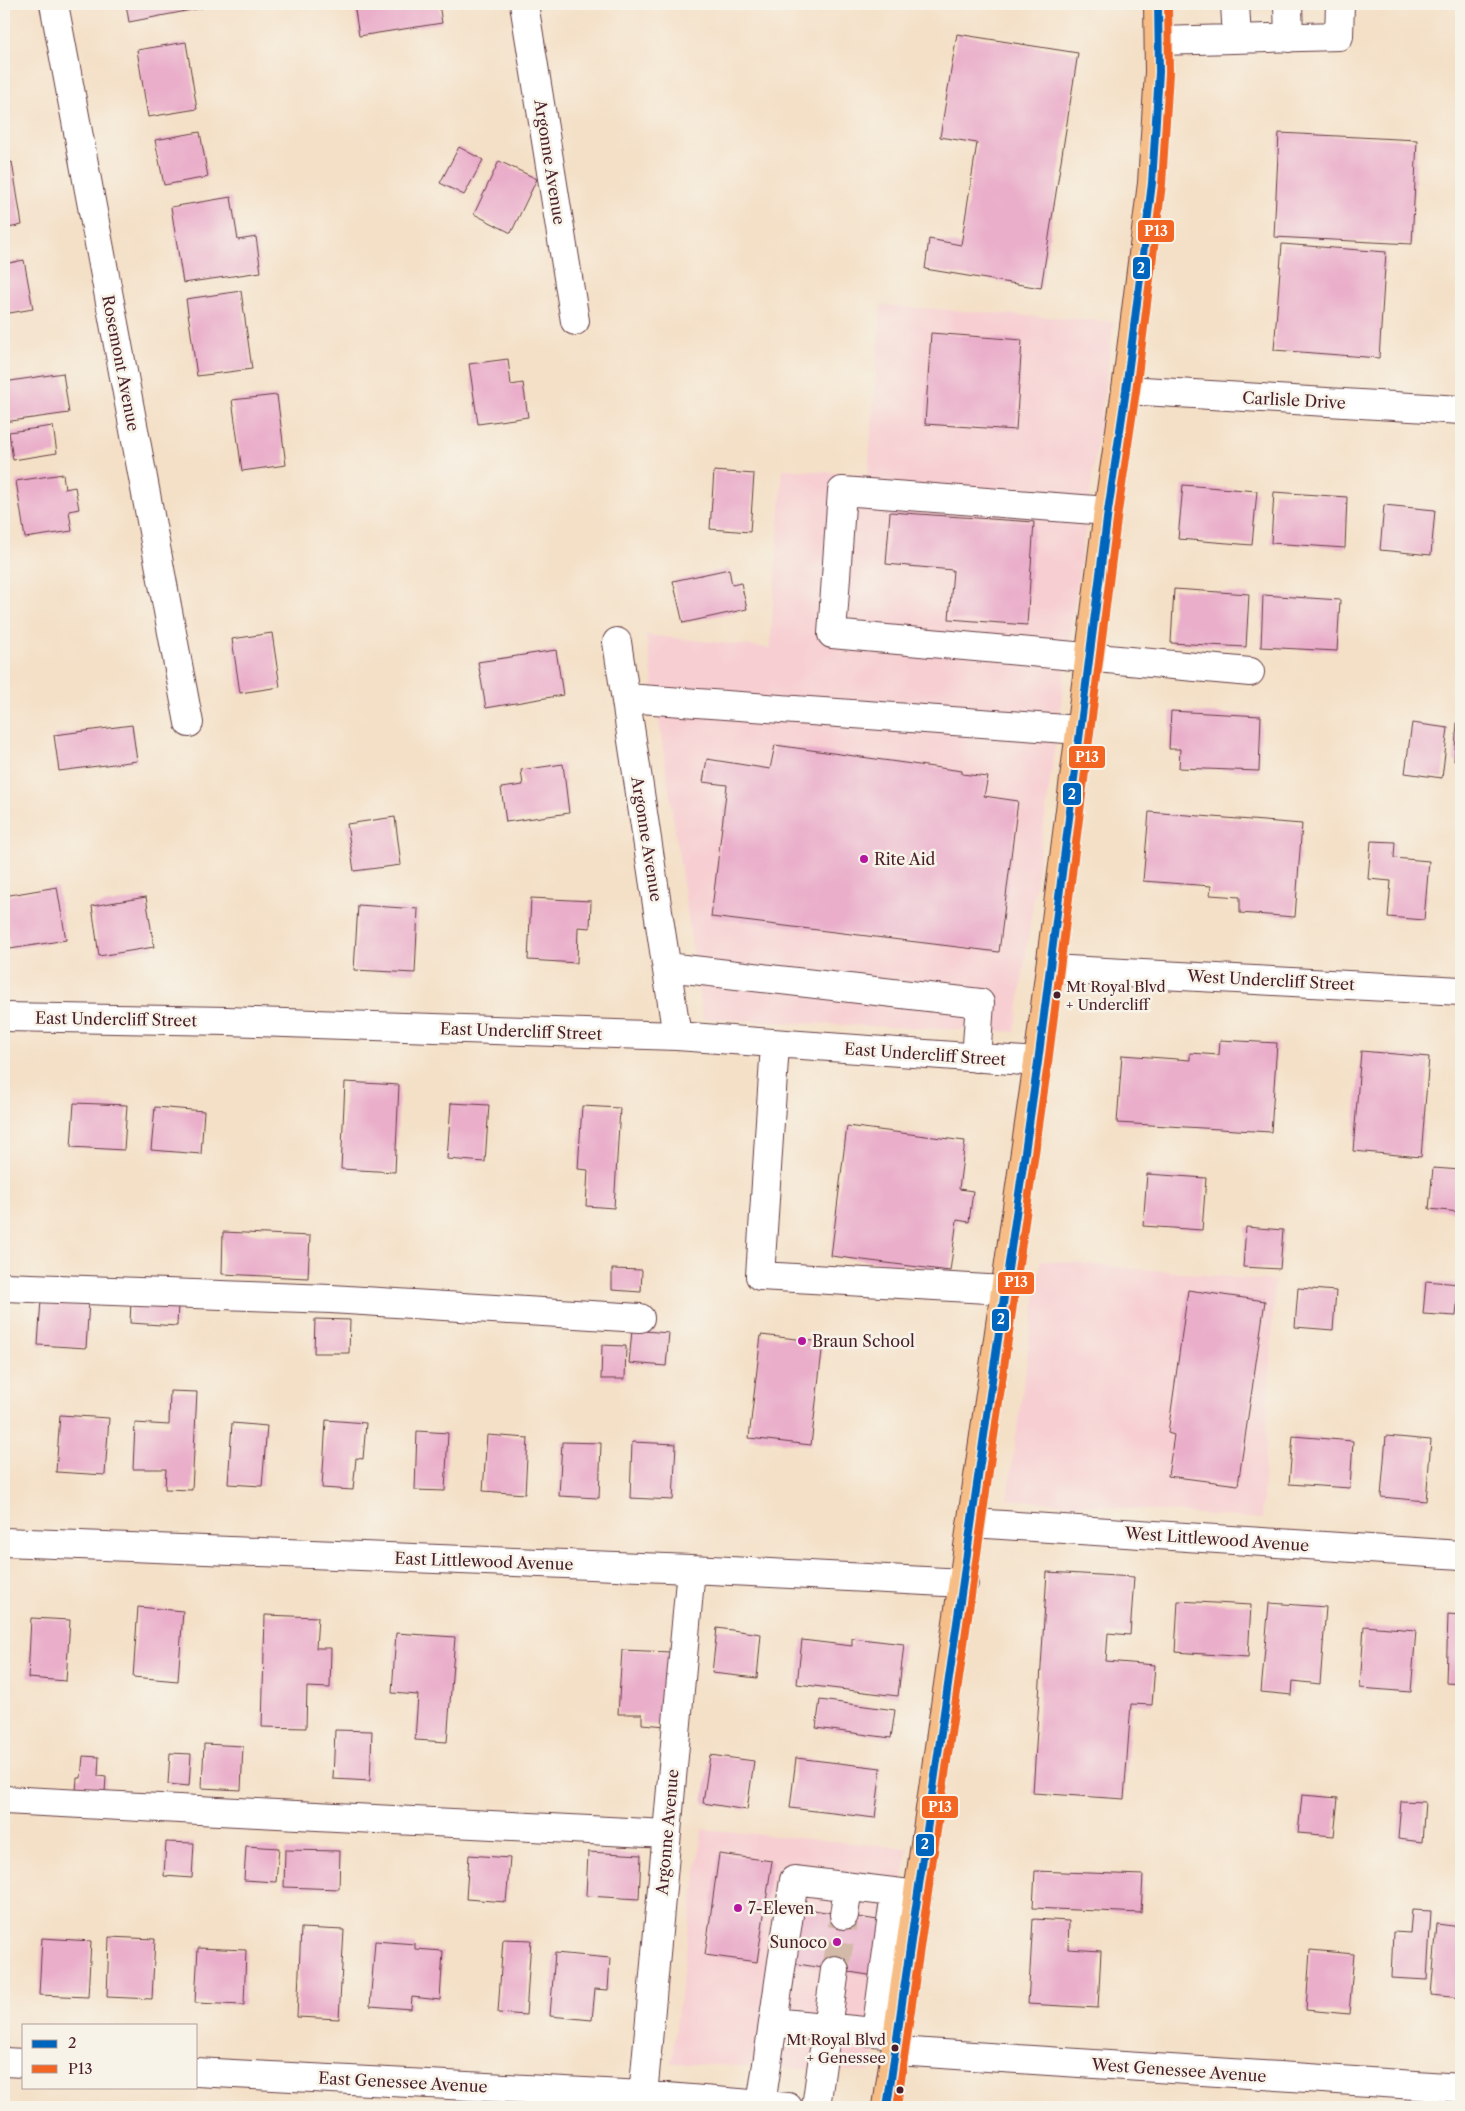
<svg xmlns="http://www.w3.org/2000/svg" width="1465" height="2111" font-family="'Libre Caslon Text',serif">
<rect width="100%" height="100%" fill="#f7f3e8"/>
<filter id="ink" filterUnits="userSpaceOnUse"><feTurbulence type="fractalNoise" baseFrequency=".02" numOctaves="2"/><feDisplacementMap in="SourceGraphic" scale="10" xChannelSelector="R" yChannelSelector="G"/><feConvolveMatrix kernelMatrix="1 2 1 2 8 2 1 2 1" color-interpolation-filters="sRGB"/></filter>
<filter id="wash" filterUnits="userSpaceOnUse"><feTurbulence type="fractalNoise" baseFrequency=".0096" numOctaves="4" result="noise"/><feDisplacementMap in="SourceGraphic" scale="20" xChannelSelector="R" yChannelSelector="G"/><feGaussianBlur stdDeviation="1.12" result="paint"/><feColorMatrix in="noise" values="0 0 0 0 0 0 0 0 0 0 0 0 0 0 0 0 0 1.4 0 .05"/><feComposite in="paint" operator="in"/></filter>
<g filter="url(#wash)">
<rect width="100%" height="100%" fill="#f4e0c7"/>
<!-- built -->
<path fill="#f7cfd2" d="M881,305L1114,322L1015,1032L703,1019L646,635L770,648L783,469L868,475Z
M1041,1260L1275,1281L1262,1519L1007,1499Z
M702,1829L908,1848L871,2072L671,2063Z"/>
<g id="blocks">
<!-- building -->
<path fill="#eaaeca" d="M126,4H201L202,8L129,22Z
M354,4H439L442,23L359,36Z
M957,34L1078,53L1041,288L925,269L929,239L961,245L977,143L940,137Z
M186,42L197,109L148,117L137,50Z
M200,132L208,177L164,185L155,140Z
M1279,133L1417,140L1412,244L1274,237Z
M459,147L483,160L464,195L440,183Z
M499,161L537,179L511,233L474,214Z
M12,162L22,225L4,229V164Z
M231,197L238,240L256,237L261,272L183,283L171,207Z
M1282,244L1386,252L1379,358L1274,350Z
M24,260L33,309L4,314V264Z
M241,291L252,369L197,376L186,299Z
M931,333L1022,340L1016,430L925,424Z
M508,359L511,385L523,383L528,417L478,424L469,364Z
M63,373L69,413L4,422V382Z
M277,395L286,465L242,471L232,400Z
M53,426L57,453L13,460L9,432Z
M714,471L754,474L750,532L710,529Z
M63,474L65,489L75,487L79,509L69,511L72,531L25,538L16,481Z
M1183,485L1257,491L1252,545L1178,539Z
M1274,492L1347,497L1345,548L1271,543Z
M1384,505L1435,510L1431,555L1380,550Z
M890,512L1034,522L1027,625L949,619L953,570L886,564Z
M729,569L732,585L741,583L747,609L683,623L673,581Z
M1174,589L1249,594L1246,647L1171,643Z
M1263,595L1340,600L1337,651L1261,647Z
M272,633L280,687L240,693L232,639Z
M556,650L563,695L486,708L478,662Z
M1171,711L1261,716L1259,771L1179,768L1180,749H1169Z
M1412,723L1448,728L1442,778L1405,773Z
M1457,723H1461V762L1454,761Z
M132,725L137,761L59,771L54,735Z
M775,745L962,771V774L988,777L984,796L1018,801L999,952L711,917L727,785L703,782L707,759L770,769Z
M563,764L569,813L506,822L501,788L523,785L521,770Z
M1149,812L1302,824L1295,917L1240,913V897L1210,895L1211,886L1143,881Z
M395,817L401,865L354,871L347,824Z
M1371,841L1395,842L1394,858L1429,861L1424,920L1388,917L1391,881L1368,879Z
M57,887L66,940L10,949L4,912V896Z
M146,897L154,947L99,956L92,906Z
M531,898L591,901L590,928L578,927L577,963L528,960Z
M358,905L418,909L415,973L354,970Z
M1460,913L1461,914V928H1459Z
M1220,1040L1277,1043L1271,1132L1117,1123L1122,1055L1190,1060V1053L1219,1055Z
M1361,1051L1429,1057L1421,1157L1353,1151Z
M1460,1079H1461V1125H1457Z
M345,1082L399,1085L395,1172L341,1169Z
M74,1103L127,1105L124,1150L71,1147Z
M451,1103L489,1105L485,1162L447,1159Z
M582,1106L620,1108L614,1208L586,1206L588,1170L578,1169Z
M155,1107L204,1111L201,1154L151,1150Z
M847,1126L965,1141L959,1189L973,1191L969,1222L957,1220L950,1271L831,1256Z
M1433,1168L1461,1170L1460,1212L1429,1209Z
M1147,1174L1206,1178L1202,1230L1143,1226Z
M1246,1227L1283,1230L1280,1269L1243,1267Z
M223,1232L310,1236L308,1278L222,1274Z
M612,1269L642,1270L641,1292L612,1290Z
M1426,1281L1459,1284L1456,1316L1423,1314Z
M1298,1288L1336,1291L1333,1330L1295,1327Z
M1188,1290L1265,1301L1238,1485L1168,1476L1174,1435L1168,1433Z
M41,1299L89,1301L86,1348L38,1345Z
M131,1301L178,1303L177,1326L130,1323Z
M315,1319L350,1320L349,1353H314Z
M632,1330L669,1333L666,1366L629,1363Z
M761,1335L823,1342L811,1445L749,1438Z
M602,1345L626,1346L625,1379H601Z
M170,1391L197,1392L192,1490L165,1489L166,1469H133L135,1423L169,1425Z
M60,1415L109,1418L105,1475L56,1472Z
M326,1420L366,1423L363,1459L356,1458L353,1490L322,1488Z
M232,1423L267,1426L262,1486L228,1484Z
M417,1431L448,1433L445,1491L415,1490Z
M487,1435L528,1438L525,1494L483,1491Z
M1293,1436L1353,1441L1350,1488L1289,1484Z
M1386,1436L1431,1440L1426,1501L1381,1497Z
M562,1442L601,1443L599,1498L559,1496Z
M632,1442L676,1444L673,1500L630,1498Z
M1047,1572L1134,1577L1130,1635L1108,1633L1106,1661L1155,1665L1152,1705L1131,1704L1124,1799L1033,1793Z
M1178,1601L1251,1605L1248,1657L1175,1652Z
M1269,1603L1326,1607L1320,1684L1293,1681L1292,1695L1261,1692Z
M138,1607L183,1611L178,1681L133,1677Z
M1448,1614L1461,1615V1684L1446,1683Z
M265,1615L318,1617L316,1648H331L330,1688L307,1687L306,1728L262,1727Z
M31,1618L70,1620L66,1681L28,1678Z
M1364,1626L1416,1630L1411,1692L1360,1688Z
M717,1628L761,1634L757,1678L712,1673Z
M396,1633L455,1637L447,1742L415,1740L418,1695L392,1693Z
M852,1638L904,1644L898,1696L797,1684L802,1640L852,1646Z
M622,1650L671,1652L667,1726L642,1724V1714H618Z
M820,1700L895,1710L891,1738L816,1728Z
M335,1730L372,1731L370,1781L333,1779Z
M204,1744L243,1746L241,1790L202,1788Z
M170,1753L191,1754L189,1786L168,1784Z
M710,1755L754,1761L747,1810L703,1803Z
M83,1756L99,1757L98,1776L106,1777L105,1792L76,1791L77,1778H81Z
M796,1758L881,1768L875,1818L790,1808Z
M1302,1795L1338,1798L1334,1836L1298,1833Z
M1401,1801L1425,1802L1422,1842L1398,1839Z
M166,1842L194,1843L192,1878L164,1876Z
M246,1846L279,1848L276,1882L244,1880Z
M285,1850L340,1851L339,1889L284,1887Z
M588,1852L641,1855L639,1899L586,1896Z
M719,1854L772,1861L757,1962L705,1955Z
M469,1855L510,1858L506,1902L466,1899Z
M1035,1871L1143,1875L1141,1913L1033,1908Z
M800,1908L884,1921L875,1976L791,1963Z
M1412,1910L1431,1911L1427,1980L1391,1978L1393,1932L1410,1933Z
M1033,1919L1069,1921L1068,1949L1101,1951L1098,2008L1028,2004Z
M1437,1924L1461,1927V1998L1431,1995Z
M301,1928L344,1930L339,2019L297,2017Z
M109,1937L155,1939L152,1999L107,1997Z
M42,1938L91,1941L88,1997L39,1995Z
M503,1939L531,1940L526,2015L498,2013Z
M375,1941L415,1944V1949L443,1951L440,2000L412,1997L411,2009L370,2006Z
M198,1948L246,1950L244,2005L195,2003Z
M1310,1950L1354,1954L1349,2014L1306,2010Z
M555,1953L610,1958L608,1990L595,1989L592,2020L550,2016Z"/>
</g>
</g>
<g filter="url(#ink)">
<use href="#blocks" fill-opacity="0" stroke="#643c42" stroke-width="1"/>
<g fill="none" stroke-linecap="round" stroke-linejoin="round">
<!-- minor-tunnel -->
<path stroke="#d2b9a8" stroke-width="28" stroke-dasharray="28 14" stroke-linecap="butt" d="M835,1970L844,1915"/>
<defs>
<path id="minor" d="M54,4L189,723
M524,4L575,321
M1235,4L1237,39
M1288,4L1289,38
M1159,41L1339,36L1340,4
M1126,390L1461,410
M1108,511L842,491L832,634L1250,672
M617,642L677,1036
M626,698L1080,730
M667,967L980,1003L976,1058
M1050,969L1461,991
M4,1017L227,1021L677,1036L1038,1062
M775,1044L760,1276L1005,1290
M4,1287L331,1299L640,1318
M972,1523L1461,1555
M4,1542L691,1569L964,1583
M4,1800L667,1834
M844,1915L848,1887
M773,2022L894,2034
M876,2032L895,1893
M896,2051L1461,2088
M4,2062L24,2063
M196,2072L643,2095L788,2107
M761,2105L794,1880L918,1895
M642,2107L691,1569
M816,2107L835,1970"/>
<path id="major" d="M887,2107L1038,1062L1108,511L1126,390L1152,183L1159,72L1158,4"/>
</defs>
<!-- minor casing -->
<use href="#minor" stroke="#643c42" stroke-width="30"/>
<!-- major casing -->
<use href="#major" stroke="#643c42" stroke-width="30"/>
<!-- minor -->
<use href="#minor" stroke="#fff" stroke-width="28"/>
<!-- major -->
<use href="#major" stroke="#f6be86" stroke-width="28"/>
<defs>
<path id="bus-1" d="M887,2107L1038,1062L1108,511L1126,390L1152,183L1159,72L1158,4"/>
<path id="bus-2" d="M897,2107L1048,1063L1118,512L1136,391L1162,184L1169,73L1168,4"/>
</defs>
<!-- bus-1 casing -->
<use href="#bus-1" stroke="#f7f3e8" stroke-width="11"/>
<!-- bus-2 casing -->
<use href="#bus-2" stroke="#f7f3e8" stroke-width="11"/>
<!-- bus-1 -->
<use href="#bus-1" stroke="#0065bd" stroke-width="8"/>
<!-- bus-2 -->
<use href="#bus-2" stroke="#f26522" stroke-width="8"/>
</g>
</g>
<!-- markers -->
<g fill="#b5179e" stroke="#f7f3e8" stroke-width="2">
<circle cx="864" cy="859" r="5"/>
<circle cx="802" cy="1341" r="5"/>
<circle cx="738" cy="1908" r="5"/>
<circle cx="837" cy="1942" r="5"/>
</g>
<g fill="#4a1f2b" stroke="#f7f3e8" stroke-width="2">
<circle cx="1057" cy="995" r="4.5"/>
<circle cx="895" cy="2048" r="4.5"/>
<circle cx="900" cy="2090" r="4.5"/>
</g>
<g text-anchor="middle" stroke-width="5" stroke-linejoin="round" paint-order="stroke">
<!-- bus labels -->
<g font-size="15" fill="#4a1f2b" stroke="#f7f3e8" text-anchor="start">
<text x="1066" y="992">Mt Royal Blvd<tspan x="1066" dy="18">+ Undercliff</tspan></text>
<text x="886" y="2045" text-anchor="end">Mt Royal Blvd<tspan x="886" dy="18">+ Genessee</tspan></text>
</g>
<!-- street labels -->
<g font-size="16" fill="#4a1f2b" stroke="#f7f3e8">
<text transform="translate(550 162) rotate(81)" y="6">Argonne Avenue</text>
<text transform="translate(121 363) rotate(79)" y="6">Rosemont Avenue</text>
<text transform="translate(1294 400) rotate(3)" y="6">Carlisle Drive</text>
<text transform="translate(647 839) rotate(81)" y="6">Argonne Avenue</text>
<text transform="translate(1271 980) rotate(3)" y="6">West Undercliff Street</text>
<text transform="translate(116 1019) rotate(1)" y="6">East Undercliff Street</text>
<text transform="translate(521 1031) rotate(2)" y="6">East Undercliff Street</text>
<text transform="translate(925 1054) rotate(4)" y="6">East Undercliff Street</text>
<text transform="translate(1217 1539) rotate(4)" y="6">West Littlewood Avenue</text>
<text transform="translate(484 1561) rotate(2)" y="6">East Littlewood Avenue</text>
<text transform="translate(667 1832) rotate(-85)" y="6">Argonne Avenue</text>
<text transform="translate(1179 2070) rotate(4)" y="6">West Genessee Avenue</text>
<text transform="translate(403 2082) rotate(3)" y="6">East Genessee Avenue</text>
</g>
<!-- poi labels -->
<g font-size="16" fill="#4a1f2b" stroke="#f7f3e8" text-anchor="start">
<text x="874" y="865">Rite Aid</text>
<text x="812" y="1347">Braun School</text>
<text x="748" y="1914">7-Eleven</text>
<text x="827" y="1948" text-anchor="end">Sunoco</text>
</g>
</g>
<g stroke="#f7f3e8" stroke-width="2">
<rect x="1137" y="219" width="38" height="24" rx="5" fill="#f26522"/>
<rect x="1132" y="256" width="19" height="24" rx="5" fill="#0065bd"/>
<rect x="1068" y="745" width="38" height="24" rx="5" fill="#f26522"/>
<rect x="1062" y="782" width="20" height="24" rx="5" fill="#0065bd"/>
<rect x="997" y="1271" width="38" height="24" rx="5" fill="#f26522"/>
<rect x="991" y="1308" width="19" height="24" rx="5" fill="#0065bd"/>
<rect x="921" y="1795" width="38" height="24" rx="5" fill="#f26522"/>
<rect x="915" y="1833" width="20" height="24" rx="5" fill="#0065bd"/>
</g>
<g font-size="14" text-anchor="middle" font-weight="bold" fill="#fff">
<text x="1156" y="236">P13</text>
<text x="1141" y="273">2</text>
<text x="1087" y="762">P13</text>
<text x="1072" y="799">2</text>
<text x="1016" y="1287">P13</text>
<text x="1001" y="1324">2</text>
<text x="940" y="1812">P13</text>
<text x="925" y="1849">2</text>
</g>
<!-- margin -->
<rect width="1465" height="2111" fill="none" stroke="#f7f3e8" stroke-width="20"/>
<!-- legend -->
<rect x="22" y="2024" width="175" height="65" fill="#f7f3e8" stroke="#b29e9c"/>
<rect x="32" y="2040" width="25" height="8" fill="#0065bd" stroke="#b29e9c"/>
<text x="68" y="2048" font-size="15" fill="#4a1f2b">2</text>
<rect x="32" y="2065" width="25" height="8" fill="#f26522" stroke="#b29e9c"/>
<text x="68" y="2074" font-size="15" fill="#4a1f2b">P13</text>
</svg>
